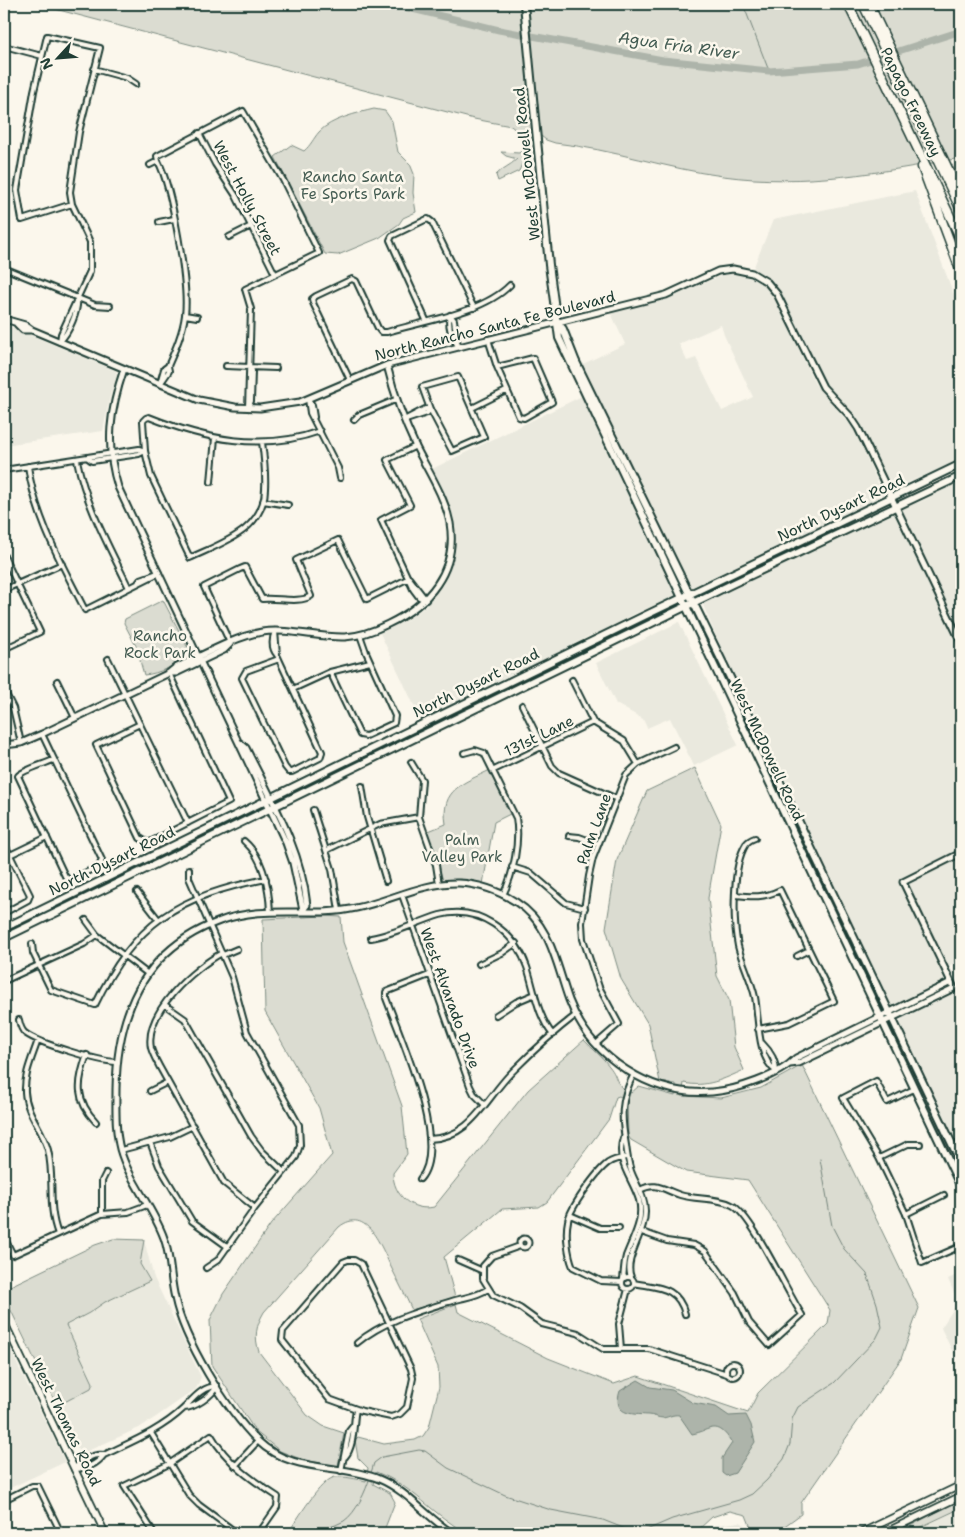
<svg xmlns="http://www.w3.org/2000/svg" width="965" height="1537" font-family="'Shantell Sans',sans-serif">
<rect width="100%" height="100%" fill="#fbf7ec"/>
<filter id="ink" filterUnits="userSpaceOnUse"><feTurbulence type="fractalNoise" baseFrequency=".02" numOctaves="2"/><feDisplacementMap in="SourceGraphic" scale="10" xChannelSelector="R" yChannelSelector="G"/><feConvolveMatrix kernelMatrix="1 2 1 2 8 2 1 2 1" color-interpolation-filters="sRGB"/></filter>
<g filter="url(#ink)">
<!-- built -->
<path fill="#eae9de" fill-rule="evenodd" d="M915,191L961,314V460L897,487L885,475L857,419L827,386L779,289L773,282L753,269L773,220Z
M725,274H736L754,279L763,284L774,296L815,384L853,428L883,494L878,499L692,587L687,585L583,364L625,344L611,313L672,297ZM721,325L724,335L753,397L722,411L696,358L687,361L679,344Z
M4,324L116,371L117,375L110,396L103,431L4,445Z
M582,396L605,448L675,591V596L630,616L615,626L587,637L529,668L518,671L421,720L380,633L407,620L425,607L443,585L453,560L455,536L451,512L432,469Z
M961,481V633L928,564L921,567L961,650V850L898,881L945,981L893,1006L889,1004L868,955L862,947L817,854L788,784L728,665L703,605L707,600L722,595L779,566L817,550L837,538L889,516L906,506L920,502Z
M679,622L738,745L694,766L670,718L647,728L643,719L616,704L596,663Z
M961,858V960L948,966L909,886L911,883Z
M961,990V1152L923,1076L900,1023L903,1017Z
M113,1239L144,1240L154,1278L201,1377L196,1389L156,1417L139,1428L83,1453L79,1452L4,1296V1289L95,1245Z
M961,1273V1369L941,1328L958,1302L948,1279Z
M4,1337L65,1462L4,1491Z
M961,1508V1533H908L929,1524Z
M740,1522L745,1525L747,1533H688L709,1526Z"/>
<!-- green -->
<path fill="#dbdcd1" stroke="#7d8c82" d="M36,4H961V158C882,172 804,187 723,176C667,169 612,149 555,143L546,140L541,136L525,138L511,126L474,119Z
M374,109L385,111L392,121L398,152L410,164L414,174L413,193L416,212L403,218L399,224L379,238L338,255L325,254L275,157L291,145L304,151C311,145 313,139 319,132C331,119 357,113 374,109Z
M523,149L528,155V164H522L519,171L498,181L496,175C502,168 510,166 517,159L506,156L501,152L519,153Z
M163,600L191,654L189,657C177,664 159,674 144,675L136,646L124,623L125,619Z
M695,768L721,824L708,898L717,976L729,1000L734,1047L744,1070C724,1079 706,1088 684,1083L682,1096L721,1098L761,1088L802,1065L919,1308L901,1359L801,1503V1514L775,1533H753L746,1515L730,1511L712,1517L699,1529L672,1533H467C433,1516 413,1485 376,1472L373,1484L390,1493L395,1502L383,1533H288C297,1520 320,1480 335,1477C344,1476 356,1479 366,1481L368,1468L358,1458L355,1440L358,1437L384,1444L415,1440L423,1436L429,1427L439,1387L438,1367L417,1319L456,1304L458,1312L548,1358L614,1384L638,1376L748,1413L758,1393L828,1324L830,1310L748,1180L686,1172L631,1140L628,1136L627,1100L619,1096L616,1097L609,1119L547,1202L539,1207L502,1209L444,1257L455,1297L412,1310C405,1295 398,1281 391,1267C381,1247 367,1205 339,1227L264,1312C256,1326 254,1336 259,1352L307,1415L323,1426L344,1433L338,1466L303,1460L280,1451L256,1432L212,1366L210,1320L223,1294L271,1224L332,1155L319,1108L265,1012L263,919L324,916L341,917L343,942L402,1106L407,1154L393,1173C393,1195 412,1212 434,1207L528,1090L584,1040C592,1049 602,1056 609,1066C620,1079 612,1083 631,1093L639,1086L675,1096L676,1084L660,1082L648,1024L621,979L606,928L617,860L647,791Z
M490,770L512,813L494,822L483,884L443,880L426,832L446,824C440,789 464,783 490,770Z
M113,1239L144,1240L140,1264L150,1281L105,1302L89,1313L66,1325L93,1383L91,1388L57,1406L4,1296V1289L95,1245Z
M961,1499V1508L908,1533H897Z"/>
<!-- water -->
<path fill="#adb4aa" stroke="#74847b" d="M638,1380L650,1387L672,1390L693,1403L716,1407L729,1416L746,1415L751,1425L755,1442L735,1473L726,1476L722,1473V1458L732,1443C717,1418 710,1431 692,1434L679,1415C673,1414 669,1417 663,1418C658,1418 653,1415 648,1415C631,1414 612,1415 620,1391Z"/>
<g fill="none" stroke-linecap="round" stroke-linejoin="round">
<!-- stream -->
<path stroke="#74847b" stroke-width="1" d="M743,4L769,71
M371,1473L374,1463L382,1457L419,1450L425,1451L448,1468L505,1495L551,1510L603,1520L628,1530L642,1532L672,1519L739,1500L752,1494L767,1480L784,1459L790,1444L792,1419L798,1407L834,1383L876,1339L882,1327L877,1304L867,1274L844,1249L832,1226L820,1159
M310,1533C321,1529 334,1527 344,1521C356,1513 366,1491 370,1477"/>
<!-- river -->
<path stroke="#adb4aa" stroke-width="7" d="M392,4L499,30L663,60L769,71L858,64L961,31"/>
<defs>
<path id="minor" d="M4,46L42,56
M94,69L127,78L136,84
M199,133L215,164L236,196L275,274
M158,161C172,187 189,286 185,315C183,332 175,350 168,366L169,371L160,384
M150,165L158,161L157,156L243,111L283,180L319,253L245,289L251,309L248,408
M159,222L174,219
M229,237L251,226
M4,268L95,305L110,306
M185,315L197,317
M450,315C447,325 452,338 458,346
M450,315L454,320L458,346
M426,320L390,240L392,236L425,220L428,219L432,222L474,308
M488,339L497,367L519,417L524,418L552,402L533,358L497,367
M60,341C69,333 79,310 77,298
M60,342L61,334L90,271V242L72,204L70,192L79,132L100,48L47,36L34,91L17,190L22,220L72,204
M226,366L276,368
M458,377L484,437L452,451L430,409L422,387Z
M350,380L313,303L312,299L316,296L352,279L356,281L378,328L381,332H387C424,321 483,313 510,285
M160,383L164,369L168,366
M308,399L310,413L338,468L340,478
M308,399L312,405L314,417
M248,408L251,401L252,371L250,367
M472,408L506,391
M354,420L359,415L395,400
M404,420L425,409H430
M406,420L427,413L430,409
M262,442C264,457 266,473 265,489C264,531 221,543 190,558L151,476L145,451L143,421L146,418L149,417C204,439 262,452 320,431
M416,446L387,460L410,505L381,520L413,589L419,597L425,600
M88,458L92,461L139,454L145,451
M77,460C86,506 109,546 129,588
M28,466C35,518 62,564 85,610L159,573
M4,470L139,449L145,451
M211,482L215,438
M263,501L288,505
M4,556L40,632L4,649
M409,578L426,600
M138,583L141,579L158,573
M4,590L62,564
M275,631C272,639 271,648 277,655L322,752L320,758L292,772H289L285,767L242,678L246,671L279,659
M275,631L277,655
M230,643L204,587L240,569L245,567L262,599C276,597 299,604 311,596L296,560L338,540L367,599L409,578
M108,659L188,823
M330,672L360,735L366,736L394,723L395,716L366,652L360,635
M572,680L593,722L624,741L638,764
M57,681L75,718
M293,689L330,672L370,662
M5,692L13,708L21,743
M522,705L552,766L559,773L617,799
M140,724L96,745L140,838L148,843L229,802L169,673
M42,734L102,860L99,866L72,879H68L65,876L18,776C23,770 45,764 53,760
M464,753L475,750L484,753L516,818C520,841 514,873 503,895
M411,762L422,780L419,817L436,865L439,884
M494,770L593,722
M362,786L367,817L386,881
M313,810L332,869L339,910
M569,836L579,837L598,844
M755,838C752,839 748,841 746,844C732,866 733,921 738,946C742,963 751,979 755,997C759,1019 757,1058 776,1071
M244,841C264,858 269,887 270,912
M4,843L30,895L28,900L4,913
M327,850L380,824L419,817
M10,855L47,837
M512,867L531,873L566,903L585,908
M189,869V878L232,977L247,1032L299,1125L300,1145L296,1157L255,1208L218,1260L206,1268
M137,892L158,919
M402,895L470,1086L474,1094L485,1105
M735,895C753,897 764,898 780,890L834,1001L789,1023L758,1029
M86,920L97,935L148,974
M371,938C395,934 417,922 440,915C479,905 515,932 527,967C535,991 537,1015 553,1035
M32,944L33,953L51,990L95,1005C135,922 178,896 266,879
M222,953C194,968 144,1012 151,1048C153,1055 156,1060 159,1066L224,1183L255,1208
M223,955L237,949
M797,956L809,950
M479,964L502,953L516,943
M4,981L84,944L97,935
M165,1005L185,1019L251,1136L262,1151L284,1172
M496,1015L516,1002L535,994
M19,1020C20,1025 21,1030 25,1033C40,1044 98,1061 116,1062
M38,1040C33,1056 24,1074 25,1092C26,1113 43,1130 48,1150C55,1178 47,1206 58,1234
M762,1043C770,1051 776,1060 776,1071
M596,1044L619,1024L599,987L583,939L582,923L589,876L593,858L626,775L638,764L674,747
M87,1055C77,1082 75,1100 96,1122
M914,1089L887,1102L876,1081L843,1098L879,1158L906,1214L922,1263L961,1246
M150,1091L168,1082
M623,1138C615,1162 633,1179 639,1200C644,1221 633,1237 626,1256C624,1263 624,1271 623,1279
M429,1139C472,1138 485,1099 512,1072C531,1053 555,1031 576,1015
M150,1142L159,1166L192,1221L228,1247
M121,1150L170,1137L193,1126
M879,1158L908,1144H920
M420,1179C450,1146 400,1036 386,998V992L429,975
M640,1190C656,1181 664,1190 680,1195C696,1200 717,1197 732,1205C752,1215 787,1292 802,1315L769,1345L749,1322L735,1293L705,1251L694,1245L667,1241L642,1232
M102,1214V1181L106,1173
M906,1214L944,1195
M570,1215L600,1228H619
M4,1237L13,1255L102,1214L128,1212L147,1205
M519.5 1243a4.5 4.5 0 1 1 9 0a4.5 4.5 0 1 1-9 0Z
M520,1246L492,1256L483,1266V1279L493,1295L520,1308L542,1324L578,1333L603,1349H649L727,1374
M348,1260H354L361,1264L411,1369L413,1378L407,1407L400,1414L391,1417L362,1411L329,1399L282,1340L283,1331L343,1262Z
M458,1260L483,1271
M622 1283a6 6 0 1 1 12 0a6 6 0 1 1-12 0Z
M631,1277C623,1259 646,1232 645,1211C645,1195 636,1185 631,1171C628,1162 627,1154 626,1145C621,1117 620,1100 634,1074
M622,1282L601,1281L573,1267C568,1255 565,1234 568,1221C570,1208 597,1171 608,1163C614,1159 621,1158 627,1157
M634,1283C658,1288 678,1286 685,1314
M357,1343C383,1321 419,1311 452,1301C465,1297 476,1297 488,1289
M621,1349L619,1324L628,1289
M726 1370a7 7 0 1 1 14 0a7 7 0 1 1-14 0Z
M184,1408C195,1408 212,1396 217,1386
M151,1433L189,1495L199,1505L237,1533
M345,1457C355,1446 353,1423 356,1409
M235,1466L258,1441
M74,1469C86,1469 97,1464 104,1455C131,1442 161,1430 183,1409C192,1400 202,1386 217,1386
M74,1469C81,1461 93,1453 104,1455
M341,1471L349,1431L353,1426
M4,1500L32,1486H38L61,1533
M154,1533L124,1486L169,1464L211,1435C227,1463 252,1480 278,1497L277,1507L259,1533"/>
<path id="tertiary" d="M4,319L25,325L32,330L199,400L235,407L260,408L300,402L387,365L666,295L718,271L733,269L752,273L767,282L777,294L823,387L850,416L858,428L961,642
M17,324L23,330H32
M124,369C110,410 105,445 118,487L286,843L293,863L303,910
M170,673H176L224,650L230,644
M240,743L246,748C271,799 301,848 307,905L303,910
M4,745L21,743L42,734L169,673L175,668C201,656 234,637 262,632C289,628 317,638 345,637C361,636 374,631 388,624C428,605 458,571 450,523C445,497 428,471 416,447C403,420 394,394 387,365
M790,1064L799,1063L954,988L903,882L961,853
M452,1533C426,1517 408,1491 379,1479C339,1463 292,1474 258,1441C226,1409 184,1341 175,1298C170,1278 171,1257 164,1238C153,1207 129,1181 120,1149C115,1129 116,1109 116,1089C117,1013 143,949 220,921C265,904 312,918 356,908C390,901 423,882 459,883C479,884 499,891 516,902C551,924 556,964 569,1000C591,1058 651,1097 712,1092C737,1090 779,1076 796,1058L951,982"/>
<path id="secondary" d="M4,1322L105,1533
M861,1533L961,1485
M884,1533L961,1496"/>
<path id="primary" d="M524,4L549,265L559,338L961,1187
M557,322L563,329L576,362L738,694L961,1163
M4,928L642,617L961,464
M4,938L732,584L961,476"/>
<path id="motorway" d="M848,4L961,239
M863,4L961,210
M869,4L961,196
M922,167L961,272"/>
</defs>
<!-- minor casing -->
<use href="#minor" stroke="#1f3d34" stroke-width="8"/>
<!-- tertiary casing -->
<use href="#tertiary" stroke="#1f3d34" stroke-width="9"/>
<!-- secondary casing -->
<use href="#secondary" stroke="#1f3d34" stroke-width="9"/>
<!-- primary casing -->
<use href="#primary" stroke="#1f3d34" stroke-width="10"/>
<!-- motorway casing -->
<use href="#motorway" stroke="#1f3d34" stroke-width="11"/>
<!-- minor -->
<use href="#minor" stroke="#fbf7ec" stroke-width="4"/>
<!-- tertiary -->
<use href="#tertiary" stroke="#fbf7ec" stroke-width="5"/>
<!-- secondary -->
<use href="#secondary" stroke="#fbf7ec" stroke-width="5.5"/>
<!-- primary -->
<use href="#primary" stroke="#fbf7ec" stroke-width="6"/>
<!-- motorway -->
<use href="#motorway" stroke="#fbf7ec" stroke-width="8"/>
</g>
</g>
<g text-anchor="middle" stroke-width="5" stroke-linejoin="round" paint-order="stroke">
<!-- street labels -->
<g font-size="15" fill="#1f3d34" stroke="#fbf7ec">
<text transform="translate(911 102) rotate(64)" y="5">Papago Freeway</text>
<text transform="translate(527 164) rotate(-96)" y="5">West McDowell Road</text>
<text transform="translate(247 198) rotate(62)" y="5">West Holly Street</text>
<text transform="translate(495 326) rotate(-14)" y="5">North Rancho Santa Fe Boulevard</text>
<text transform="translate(841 508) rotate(-25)" y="5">North Dysart Road</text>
<text transform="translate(476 683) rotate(-26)" y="5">North Dysart Road</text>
<text transform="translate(539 736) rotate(-26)" y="5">131st Lane</text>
<text transform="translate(767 750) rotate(65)" y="5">West McDowell Road</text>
<text transform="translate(594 829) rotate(-70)" y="5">Palm Lane</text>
<text transform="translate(112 861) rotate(-26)" y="5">North Dysart Road</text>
<text transform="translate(450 998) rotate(70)" y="5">West Alvarado Drive</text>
<text transform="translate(66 1422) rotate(64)" y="5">West Thomas Road</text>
</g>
<!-- park labels -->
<g font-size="15" fill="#455d53" stroke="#fbf7ec">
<text x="353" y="182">Rancho Santa<tspan x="353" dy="17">Fe Sports Park</tspan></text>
<text x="160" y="641">Rancho<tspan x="160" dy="17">Rock Park</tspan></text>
<text x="462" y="845">Palm<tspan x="462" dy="17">Valley Park</tspan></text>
</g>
<!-- water labels -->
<g font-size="16" font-style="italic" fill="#425b52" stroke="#fbf7ec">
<text transform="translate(679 45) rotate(8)" y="6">Agua Fria River</text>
</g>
</g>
<!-- margin -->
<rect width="965" height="1537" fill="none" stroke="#fbf7ec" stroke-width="20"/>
<rect x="10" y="10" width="945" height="1517" fill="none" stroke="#1f3d34" stroke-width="2" filter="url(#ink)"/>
<!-- north arrow -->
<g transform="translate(58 58) rotate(244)" stroke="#fbf7ec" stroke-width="4" paint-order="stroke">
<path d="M0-4L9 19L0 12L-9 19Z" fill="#1f3d34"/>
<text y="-8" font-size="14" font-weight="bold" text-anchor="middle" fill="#1f3d34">N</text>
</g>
</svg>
